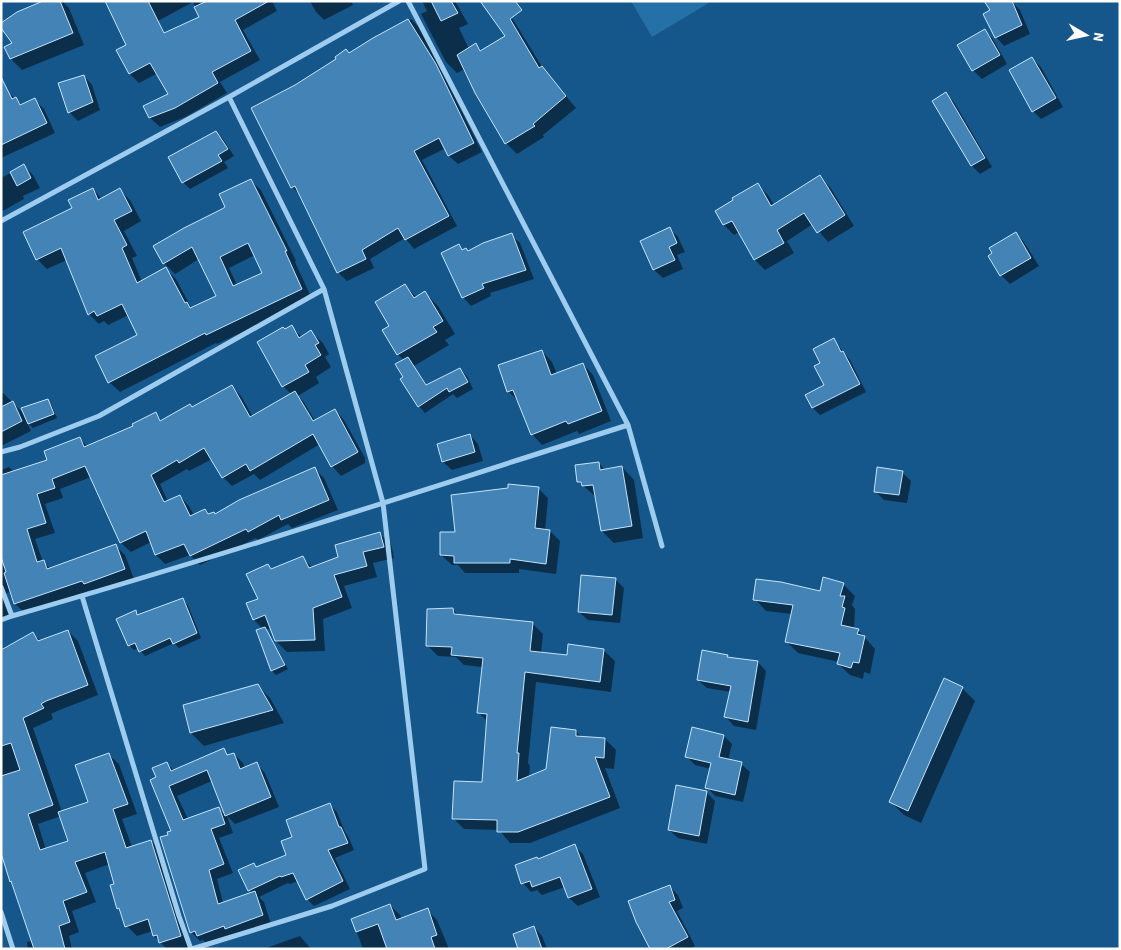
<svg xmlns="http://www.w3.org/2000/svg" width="1121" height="950" font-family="'Source Sans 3',sans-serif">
<rect width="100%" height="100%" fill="#16578b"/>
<!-- green -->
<path fill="#2570a7" d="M631,1H712L652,37Z"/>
<!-- shadow -->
<path fill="#0007" fill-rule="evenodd" d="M47,1H62L69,8L84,45L22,70L11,59L14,44Z
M106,1H203L225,25L219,1H272L277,11L243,30L260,60L220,82L227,93L185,117L160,127L150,118L145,106L170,95L158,73L139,83L130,74L120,55L200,18L193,2L128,37Z
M310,1H351L353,5L324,20L316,12Z
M422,1H455L468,24L459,28L469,49L476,45L482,51L507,36L504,10L514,21L544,70L576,108L543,135L544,137L517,154L506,143L463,70L457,73L446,62L421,14L427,11Z
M1011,1L1020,10L1030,34L1004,46L996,37Z
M411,19L420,28L482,152L458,164L449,156L446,148L422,160L457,226L414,249L405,238L370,259L374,268L347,281L338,272L301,196L292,187L296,86L373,39Z
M985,31L993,39L1007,64L982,79L973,70L959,46Z
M1032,58L1041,67L1063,107L1041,119L1033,111Z
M84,76L92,85L100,110L78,121L70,113L60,84Z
M6,90L22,105L35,100L44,109L55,133L1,158V92Z
M946,94L954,102L992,167L980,174L972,166Z
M216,132L223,139L234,156L224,162L228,168L190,189L183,182Z
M24,166L33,175L40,188L23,196L24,199L1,212V174L3,177Z
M819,177L830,187L854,226L828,242L813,224L787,241L794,253L765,270L755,260L739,232L734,235L724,225L717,211L758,185L768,195L774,205Z
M250,180L261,190L296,261L295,262L312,299L217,344L216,343L120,392L109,382L138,335L129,315L108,325L104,321L99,324L89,314L67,260L47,269L37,259L74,208L93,189L102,199L120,190L130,200L141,221L124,231L137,256L132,258L142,282L166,269L176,279L192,309L217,296L199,259L175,274L164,263L154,247L223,210ZM255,255L263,273L237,285L229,268Z
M670,229L678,237L685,252L677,255L683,269L663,278L654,270L641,241Z
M1016,233L1024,242L1039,266L1010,284L1001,275L994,254Z
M511,235L520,243L534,279L490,293L491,296L471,306L463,297L459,246L464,251L468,252Z
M405,285L417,298L425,293L438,306L455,334L445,340L449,345L414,366L427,386L460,369L467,376L473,389L457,398L453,394L425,413L419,406L404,377V360L398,355L384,330L391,326Z
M291,327L302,337L311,332L323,343L329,354L325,357L331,367L316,377L319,383L298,396L304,402L315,421L335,410L344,420L365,458V463L341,476L332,466L320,444L260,480L254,474L232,486L223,477L212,459L189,471L187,469L160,484L168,502L180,496L189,506L194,515L205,510L210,515H215L315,469L324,478L338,510L292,528L288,524L258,540L256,538L200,565L190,555L165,564L156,555L151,542L131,552L121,543L91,477L60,489L63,498L45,504L55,533L35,539L43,562L51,569L116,546L125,555L134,579L94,593L91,590L25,613L13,602L9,592L6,594V598L12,615L1,619V470L9,467L14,472L48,461L79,438L88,447L134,426L155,414L162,421L192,408L232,386L241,396L253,417L291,394L283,386L259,343Z
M834,340L850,360L866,392L820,415L813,408L806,395L825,386L821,364Z
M542,351L552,362L557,374L583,364L593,375L611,421L579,434L577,431L542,445L532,434L519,402L508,391Z
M3,393L26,416L47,400L51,404L57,418L33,428L27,422L31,431L1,446V394Z
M470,435L478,444L483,461L452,470L443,462Z
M599,463L605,470L622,467L634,480L643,538L614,543L602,531L597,498L579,482Z
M902,472L911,481L907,503L884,500L875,491Z
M538,488L548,498L545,531H550L560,541L556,574L519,569V573H465L458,565H452L441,555L456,533L509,489Z
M380,534L391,544L394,558L373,563L377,577L344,586L352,608L323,619L325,651L287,652L276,641L271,628L266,630L288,669L276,675L272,671L258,631L263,629L254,620L268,565L273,570L303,558L313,568L340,558Z
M615,579L624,588L620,623L588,620L579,612Z
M843,584L855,596L852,605L855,609L854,629L858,630L875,649L870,674L864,672L863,679L850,675L838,664L839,662L798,653L787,642L792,614L766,611L755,599L821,593Z
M183,600L188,605L201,638L179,648L174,643L145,656L138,648L134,650L129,645L135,612L139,615Z
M453,609L459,616L532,623L543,634L541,654L568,657L603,650L615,661L611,692L536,682L528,763L530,766L529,777L548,770L576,731L582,738L605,739L616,750L614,769L605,768L620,808L530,843H510L499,830L464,829L453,818L483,783L487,721L478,712L483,667L464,665L456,657L438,656L427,645Z
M68,631L78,641L98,695L57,711L51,714L53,719L33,728L62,812L89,802L108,754L119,764L137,814L122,819L132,847L151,841L161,852L191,946L182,949H167L154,936L153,931L137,936L127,926L122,912L118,908L116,885L110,864L85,873L96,902L72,911L79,932L69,936L72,949H28L27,942L33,941L14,884L11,881L4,857L1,854V649L33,634L41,641ZM61,816L69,842L46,850L38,824Z
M727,656L730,658L758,662L766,671L756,730L734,726L726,717L731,692L707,688L698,680Z
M257,685L270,698L284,723L204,746L191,733Z
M962,688L975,701L921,823L904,815L891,802Z
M693,728L724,736L732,744L728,761L741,764L750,772L743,802L715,796L707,787L711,769L695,765L686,756Z
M224,750L229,756L234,754L243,763L245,768L256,763L265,773L279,807L235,824L227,816L233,833L219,838L233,873L217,879L223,903L252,893L240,871L254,864L257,868L287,856L294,837L330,805L337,812L345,832L348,836L354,850L335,858L350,889L314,906L307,899L298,881L290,884L288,883L259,897L264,902L271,924L207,944L203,940L200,941L191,932L169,836L173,832L158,778L167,763L174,771ZM212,781L226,816L218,808L188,819L177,796Z
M707,793L715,801L707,844L678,838L669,830Z
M574,846L583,854L600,897L578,906L569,898L565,887L542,895L537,890L531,892L523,883L539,860Z
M669,886L678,895L683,908L677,911L695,946L690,949H651Z
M390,905L400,915L402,919L427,910L437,920L449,949H363L352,919Z
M534,927L542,936L547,949H519Z
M300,936L311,949H263Z"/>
<!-- building -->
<path fill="#4383b5" stroke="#c4e4fb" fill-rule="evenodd" d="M43,1H60L73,33L10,59L4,47L12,43L1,28V23L17,12Z
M105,1H148L164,33L199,17L194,7L207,1H269L235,20L251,51L212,72L218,83L175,108L149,118L143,106L168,94L150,63L129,74L116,50L126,45Z
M431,1H451L458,13L441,21Z
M480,1H515L522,10L510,19L539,68L542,66L566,96L533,124L535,126L505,144L475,93L457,55L476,43L480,51L505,36Z
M984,1H1012L1022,25L995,38L983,14L990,10Z
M408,19L436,64L474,143L448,156L439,138L414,151L449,216L405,240L398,228L362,250L366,259L337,273L295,186L291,188L251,108L295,85L336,59L335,57L346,49L349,53L373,38Z
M985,29L1000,55L972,71L957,45Z
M1032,57L1056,98L1032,112L1009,70Z
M84,75L93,102L68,113L58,83Z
M1,77L12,99L16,97L20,105L35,98L47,123L1,145Z
M946,92L985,158L971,166L932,101Z
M216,131L228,149L218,155L222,161L182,183L168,157Z
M24,164L31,178L17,186L10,172Z
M820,175L845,215L817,233L804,213L777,230L784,243L754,260L732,221L723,225L715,211L733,200L732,198L758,183L771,206Z
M251,179L287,251H285L302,289L206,335L205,333L108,383L95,356L137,335L122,304L97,316L94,311L88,315L61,248L36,260L23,232L72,208L68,200L93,188L98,200L120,188L132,211L114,220L127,245L122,248L137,283L166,267L185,303L187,302L190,308L216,296L192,247L163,264L153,246L184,228L222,209L225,207L219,194ZM248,243L262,273L233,286L220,257Z
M670,227L677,243L669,247L675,260L653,270L640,241Z
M1016,232L1031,258L1000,276L988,256L992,253L989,248Z
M512,233L526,270L482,284L484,288L462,298L441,253L459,244L462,250L466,248L468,251L483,243Z
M405,284L414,298L425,291L443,321L433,327L437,332L397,355L382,330L389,326L375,302Z
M292,325L299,338L311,330L319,343L315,345L321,355L305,365L309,372L282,387L257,342L283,327L285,329Z
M834,338L841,352L843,351L860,384L812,408L805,395L824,385L814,366L820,363L813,349Z
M542,350L551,375L583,363L602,411L568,424L566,421L531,435L513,390L507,392L498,365Z
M408,357L426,385L460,368L468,382L449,392L447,388L418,407L400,379L403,377L395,364Z
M232,385L250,417L295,391L313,421L335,409L358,452L331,467L313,434L250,471L246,464L222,478L204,448L179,463L177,460L151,475L164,502L180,495L190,516L205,509L208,514L214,512L215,514L239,500L315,467L329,500L281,520L279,515L248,532L246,529L190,556L184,544L155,555L146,531L120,543L85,466L52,479L55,488L37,494L46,523L27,529L37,562L44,560L47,569L116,544L125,569L84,584L82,581L14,604L4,573L6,572L1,557V475L47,460L44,451L80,437L84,447L133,426L132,424L156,412L160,421L190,404L192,407Z
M48,399L54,414L28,424L21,408Z
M13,401L22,421L1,432V407Z
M470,434L475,452L442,462L437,444Z
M599,462L600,470L622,466L632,526L601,531L593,485L582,486L581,482H577L575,465Z
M877,467L903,471L899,495L874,492Z
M508,484L539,487L535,528L550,530L546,564L510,559V563H454V556L440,555V532H455L451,495L508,488Z
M380,532L384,547L363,552L367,566L334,575L342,597L313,608L315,640L275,641L265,615L253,620L246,603L258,599L246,574L268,564L271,569L303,556L309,568L338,557L335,545Z
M581,575L616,578L612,615L578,612Z
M823,577L844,583L840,596H845L842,607L845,608L841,625L859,629L857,634L865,636L859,663L853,662L851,668L837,664L840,653L785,642L793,605L753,600L756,579L781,582L820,591Z
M183,598L197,633L173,644L170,638L139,652L135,643L128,646L116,619L136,610L137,615Z
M453,608L454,614L533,622L530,651L567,655L568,644L604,649L600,682L525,672L517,753H519L517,781L546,769L551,727L576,730V736L605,738L604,758L595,757L610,797L518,832H497V820L452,819L454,781L482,782L487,714L477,713L483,658L451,655L452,647L426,646L427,609Z
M265,627L285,665L271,671L256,630Z
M68,630L88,685L46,701L41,704L44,708L23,718L53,805L28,814L40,850L68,841L58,812L88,802L75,765L109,753L128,804L113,809L126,848L151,840L181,936L159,943L157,935L153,936L148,919L125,927L119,908L117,909L110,885L114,884L105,852L75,862L87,892L63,901L70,922L59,926L65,949H34L11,881L10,882L1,853V776L20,770L11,743L1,746V650L33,632L38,641Z
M702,650L728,655L727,657L758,661L748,722L724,717L731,686L697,680Z
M944,678L963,687L908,811L889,802Z
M258,684L273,710L190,733L183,705Z
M692,727L724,735L719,757L742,762L735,795L705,788L711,763L685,757Z
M224,748L227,755L234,753L240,769L257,762L271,797L225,816L207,770L169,786L183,820L219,807L225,824L211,829L224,864L209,870L218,904L255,891L263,915L225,929L224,926L197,936L195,931L190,933L160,837L168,835L167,832L171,831L150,780L156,777L152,768L167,762L171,771Z
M676,785L707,791L699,836L668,830Z
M330,803L339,827H341L348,843L328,850L343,881L306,900L293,873L281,877L280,876L248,891L238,870L254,863L256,867L286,855L281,841L292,837L286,820Z
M575,844L592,889L568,898L560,877L532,887L530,881L521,884L515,865L537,857L538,859Z
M670,885L675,900L669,902L688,937L666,949H650L636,922L628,901Z
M390,904L396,920L428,908L437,935L431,937L435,949H387L378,924L356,932L351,919Z
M534,926L542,949H518L513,934Z"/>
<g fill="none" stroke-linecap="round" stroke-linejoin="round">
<!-- street -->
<path stroke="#9eccef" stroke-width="5" d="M408,1L628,425L662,546
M1,221L229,97
M1,452L20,447L99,416L324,289L229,97L399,1
M1,587L12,616L1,620
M82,596L179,916L191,949
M12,616C219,557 423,490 628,425
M1,912L13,949
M192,949L332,906L425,869L383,503L324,289"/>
</g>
<!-- border -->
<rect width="1121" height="950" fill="none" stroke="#ffffff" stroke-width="5"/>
<!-- north arrow -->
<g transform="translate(1086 35) rotate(99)" stroke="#16578b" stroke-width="4" paint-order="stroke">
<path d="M0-4L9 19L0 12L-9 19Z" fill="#ffffff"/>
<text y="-8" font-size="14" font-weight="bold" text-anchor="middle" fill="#ffffff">N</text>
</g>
</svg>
